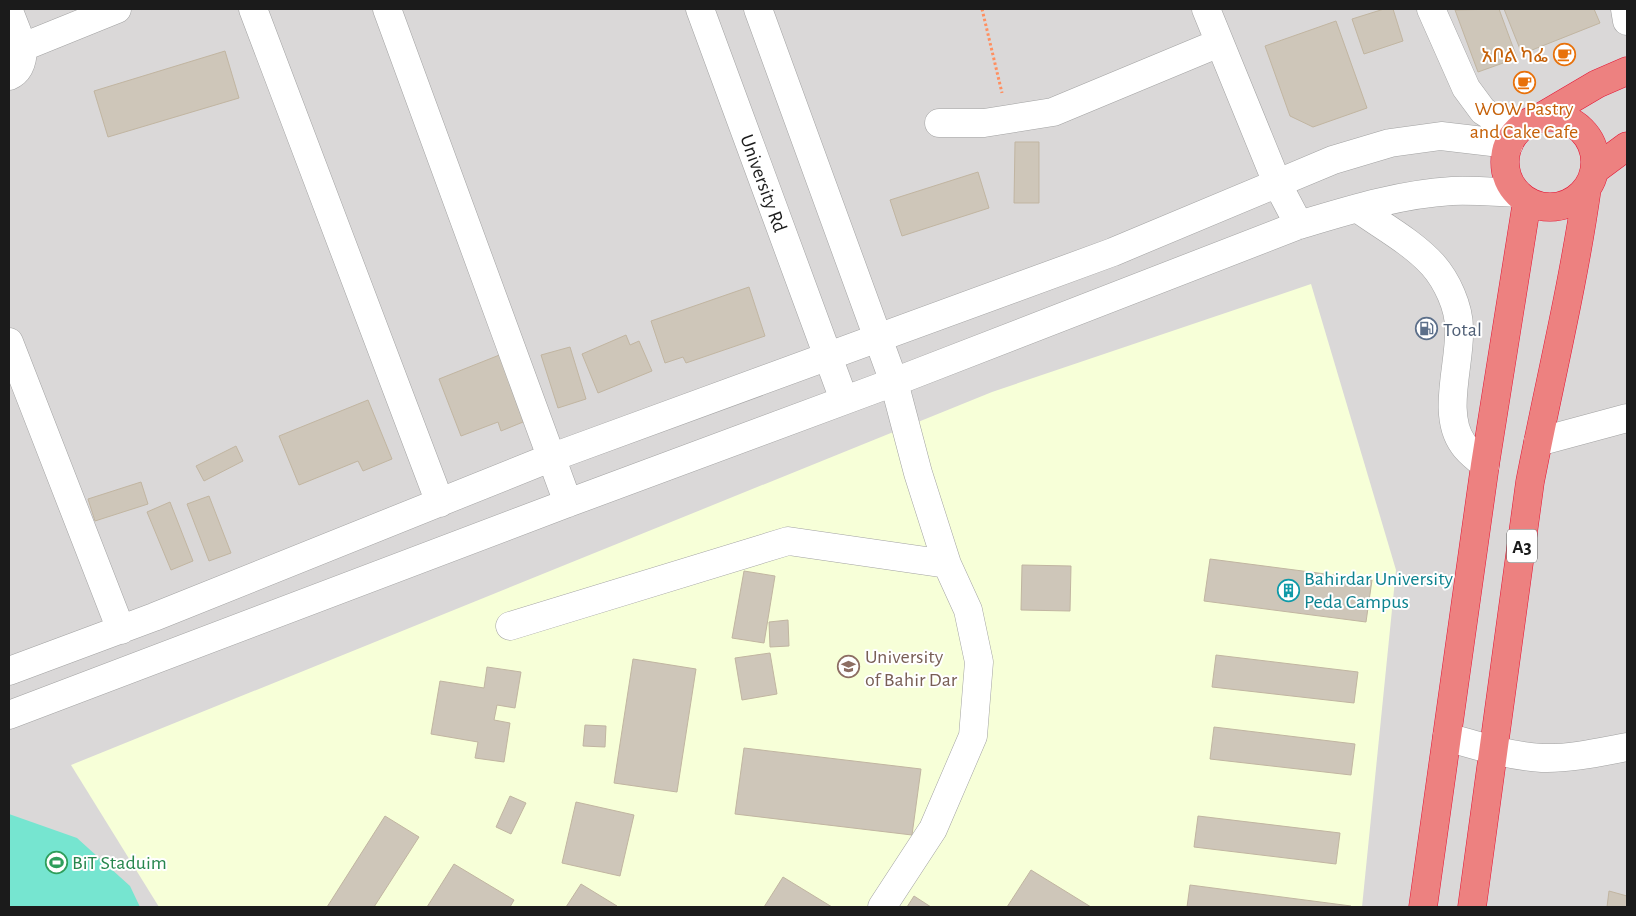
<svg xmlns="http://www.w3.org/2000/svg" width="1636" height="916" font-family="'Alegreya Sans','Noto Sans Ethiopic',sans-serif">
<rect width="100%" height="100%" fill="#eeece0"/>
<!-- residential -->
<path fill="#dad8d8" d="M9,9H1627V907H9Z"/>
<!-- education -->
<path fill="#f7ffd8" d="M1311,284L1396,570L1362,907H159L71,765L992,392Z"/>
<!-- pitch -->
<path fill="#76e5d0" d="M9,814L77,838L130,886L140,907H9Z"/>
<!-- building -->
<path fill="#cec6b9" stroke="#c1b5a1" d="M1384,9H1393L1403,41L1364,54L1352,19Z
M1499,9L1517,58L1478,72L1455,10Z
M1504,9H1594L1600,23L1522,54Z
M1336,21L1367,108L1313,127L1290,116L1265,46Z
M225,51L239,98L108,137L94,91Z
M1015,142H1039V203H1014Z
M978,172L989,208L902,236L890,200Z
M749,287L765,336L686,363L683,357L665,363L651,321Z
M626,335L630,345L639,341L652,371L598,393L582,354Z
M570,347L586,399L558,408L541,355Z
M502,354L528,420L501,431L498,422L461,436L439,379Z
M368,400L392,459L363,471L358,461L299,485L279,436Z
M236,446L243,461L204,481L196,466Z
M141,482L148,504L95,521L88,499Z
M209,496L231,553L209,561L187,504Z
M170,502L193,561L171,570L147,512Z
M1210,559L1372,580L1366,622L1204,601Z
M1022,565L1071,566L1070,611L1021,610Z
M744,571L775,576L764,643L732,638Z
M788,620L789,646L770,647L769,622Z
M770,653L777,694L742,700L735,658Z
M1216,655L1358,672L1354,703L1212,687Z
M633,659L696,669L677,792L614,783Z
M487,667L521,672L515,708L497,705L494,720L510,723L504,762L475,758L478,742L431,734L440,681L484,688Z
M585,725L606,726L605,747L583,746Z
M1214,727L1355,744L1351,775L1210,759Z
M744,748L921,769L912,835L735,814Z
M510,796L526,803L511,834L496,827Z
M576,802L634,815L620,876L562,863Z
M385,816L419,837L374,907H327Z
M1198,816L1340,833L1336,864L1194,847Z
M454,864L514,900L510,907H427Z
M1031,870L1091,907H1007Z
M783,877L832,907H764Z
M581,884L617,906L616,907H566Z
M1190,885L1351,906V907H1187Z
M1609,891L1627,896V907H1607Z
M914,896L931,907H907Z"/>
<g fill="none" stroke-linecap="round" stroke-linejoin="round">
<defs>
<path id="minor" d="M253,9L440,503
M387,9L568,503
M700,9L844,400
M758,9L894,382L918,473L947,564L968,610L979,662L973,736L933,829L882,907
M1206,9L1277,183L1299,225
M1431,9L1466,88L1483,111L1516,132
M1625,9L1627,21
M9,11L23,47
M9,76C21,71 23,59 23,47L117,9
M939,123H984L1053,112L1219,43
M1357,208C1382,226 1412,242 1433,265C1447,281 1459,307 1459,328C1461,362 1441,414 1463,444C1468,452 1478,459 1485,465
M9,342L121,630
M1538,442L1627,418
M510,626L788,541L947,564
M9,671L154,617L550,458L1113,252L1333,160L1390,143L1441,136L1509,144
M9,715L568,503L894,382L1299,225C1349,210 1400,194 1452,191C1473,190 1495,192 1517,193
M1447,737C1478,746 1510,756 1542,758C1570,759 1600,752 1627,747"/>
<path id="highway" d="M1505 162a45 45 0 1 1 90 0a45 45 0 1 1-90 0Z
M1541,117L1597,84L1627,71
M1596,169L1627,146
M1423,907L1485,465L1527,201
M1472,907L1530,482C1549,384 1573,287 1587,188"/>
</defs>
<!-- minor casing -->
<use href="#minor" stroke="#a2a2a2" stroke-width="29"/>
<!-- highway casing -->
<use href="#highway" stroke="#e31534" stroke-width="29"/>
<!-- path -->
<path stroke="#ff8f60" stroke-width="3" stroke-dasharray="2.5 2.5" stroke-linecap="butt" d="M982,9L1002,93"/>
<!-- minor -->
<use href="#minor" stroke="#fff" stroke-width="28"/>
<!-- highway -->
<use href="#highway" stroke="#ed8180" stroke-width="28"/>
</g>
<!-- icons -->
<defs>
<symbol id="cafe-ring" viewBox="-11 -11 22 22"><circle r="9.5" fill="#fff" stroke="#e8710a" stroke-width="1.5"/><path d="M-5.5-4.5H6V0H3Q3 3.5 0 3.5H-2.5Q-5.5 3.5-5.5 0ZM3-3.2v2h1.7v-2ZM-6 4.5H4V6H-6Z" fill="#e8710a"/></symbol>
<symbol id="fuel-ring" viewBox="-11 -11 22 22"><circle r="9.5" fill="#fff" stroke="#5c6f8a" stroke-width="1.5"/><path d="M-5.5-6h7V0h2V4h1.3V-2.5L3-4.5l.8-.8L6-3V5H2.5V1h-1V6h-7ZM-4.2-4.7v3.2H.2V-4.7Z" fill="#5c6f8a"/></symbol>
<symbol id="building-ring" viewBox="-11 -11 22 22"><circle r="9.5" fill="#fff" stroke="#0f9aa8" stroke-width="1.5"/><path d="M-4-6H4V6H1V3H-1V6H-4ZM-2.5-4.3h1.7v1.8h-1.7ZM.8-4.3h1.7v1.8H.8ZM-2.5-1h1.7V.8h-1.7ZM.8-1h1.7V.8H.8Z" fill="#0f9aa8"/></symbol>
<symbol id="university-ring" viewBox="-11 -11 22 22"><circle r="9.5" fill="#fff" stroke="#8d6e63" stroke-width="1.5"/><path d="M0-5L7-2L0 1L-7-2ZM-4 1L0 2.5L4 1V4Q0 6-4 4Z" fill="#8d6e63"/></symbol>
<symbol id="stadium-ring" viewBox="-11 -11 22 22"><circle r="9.5" fill="#fff" stroke="#2e9e5b" stroke-width="1.5"/><path d="M0-5a6.5 5 0 1 0 0 10a6.5 5 0 1 0 0-10ZM-3.5-1.8h7v3.6h-7Z" fill="#2e9e5b"/></symbol>
</defs>
<g fill-rule="evenodd">
<use href="#cafe-ring" x="1552" y="42" width="25" height="25"/>
<use href="#cafe-ring" x="1512" y="70" width="25" height="25"/>
<use href="#fuel-ring" x="1414" y="316" width="25" height="25"/>
<use href="#building-ring" x="1276" y="578" width="25" height="25"/>
<use href="#university-ring" x="836" y="654" width="25" height="25"/>
<use href="#stadium-ring" x="44" y="850" width="25" height="25"/>
</g>
<g text-anchor="middle" stroke-width="4" stroke-linejoin="round" paint-order="stroke">
<!-- shield labels -->
<rect fill="#fff" stroke="#5f5f5f" stroke-width="1" x="1507" y="529.5" width="30" height="33" rx="4"/>
<g font-size="19" font-weight="bold" fill="#1b1b1b">
<text x="1522" y="553">A3</text>
</g>
<!-- food labels -->
<g font-size="20" fill="#c56008" stroke="#fff" text-anchor="end">
<text x="1548" y="62">አቦል ካፌ</text>
<text x="1524" y="115" text-anchor="middle">WOW Pastry<tspan x="1524" dy="23">and Cake Cafe</tspan></text>
</g>
<!-- street labels -->
<g font-size="20" fill="#1b1b1b" stroke="#fff">
<text transform="translate(764 183) rotate(70)" y="7">University Rd</text>
</g>
<!-- service labels -->
<g font-size="20" fill="#4e5e75" stroke="#fff" text-anchor="start">
<text x="1443" y="336">Total</text>
</g>
<!-- culture labels -->
<g font-size="20" fill="#0d838f" stroke="#fff" text-anchor="start">
<text x="1304" y="585">Bahirdar University<tspan x="1304" dy="23">Peda Campus</tspan></text>
</g>
<!-- education labels -->
<g font-size="20" fill="#785e54" stroke="#fff" text-anchor="start">
<text x="865" y="663">University<tspan x="865" dy="23">of Bahir Dar</tspan></text>
</g>
<!-- leisure labels -->
<g font-size="20" fill="#27864d" stroke="#fff" text-anchor="start">
<text x="72" y="869">BiT Staduim</text>
</g>
</g>
<!-- border -->
<rect width="1636" height="916" fill="none" stroke="#1b1b1b" stroke-width="20"/>
</svg>
